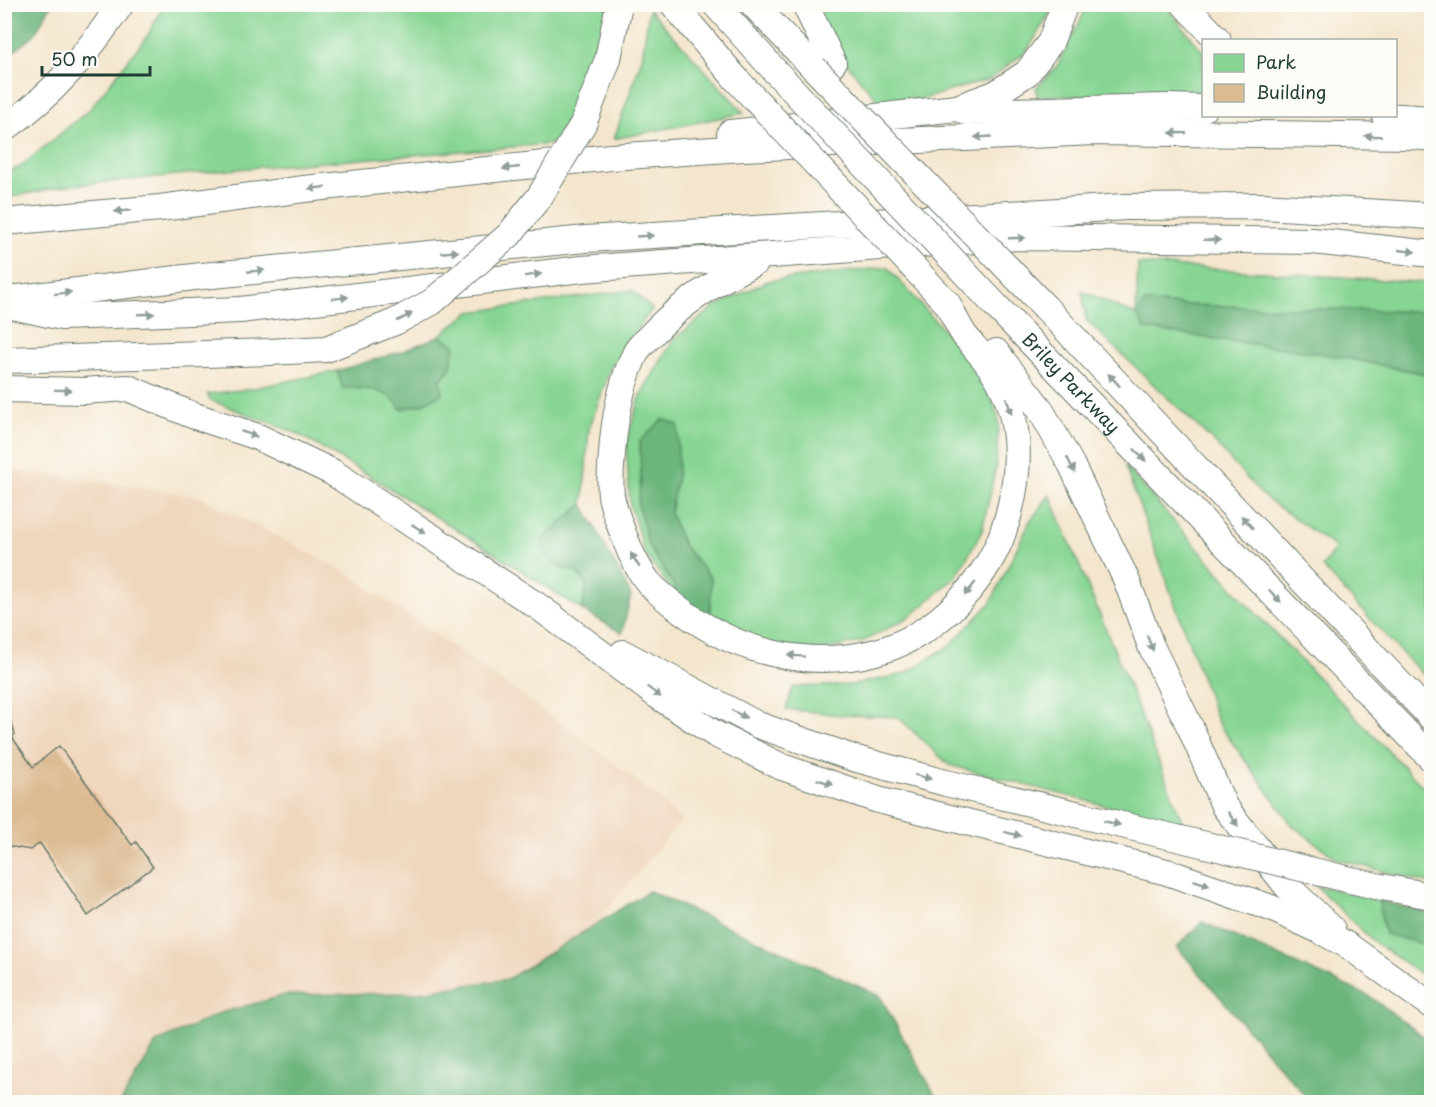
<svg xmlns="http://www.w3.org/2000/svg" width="1436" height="1107" font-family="'Playpen Sans',sans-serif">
<rect width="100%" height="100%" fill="#fdfcf7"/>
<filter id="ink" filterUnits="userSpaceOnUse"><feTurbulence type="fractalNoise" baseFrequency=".0167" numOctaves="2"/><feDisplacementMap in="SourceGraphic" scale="12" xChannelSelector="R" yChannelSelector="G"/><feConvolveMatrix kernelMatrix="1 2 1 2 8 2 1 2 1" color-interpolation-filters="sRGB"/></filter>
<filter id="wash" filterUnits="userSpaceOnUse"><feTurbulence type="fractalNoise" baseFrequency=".008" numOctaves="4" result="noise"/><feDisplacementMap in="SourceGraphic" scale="24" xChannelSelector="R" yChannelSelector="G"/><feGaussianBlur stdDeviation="1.35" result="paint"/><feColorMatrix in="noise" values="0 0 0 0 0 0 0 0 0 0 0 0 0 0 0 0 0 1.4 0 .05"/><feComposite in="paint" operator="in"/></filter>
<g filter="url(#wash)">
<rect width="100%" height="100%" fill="#f4e6cd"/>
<!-- built -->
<path fill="#efd6bc" d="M5,469L199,496L346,572L575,733L655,795L681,821L594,925L508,978L413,993L157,1043L121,1102H5Z"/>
<!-- green -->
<path fill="#86d593" stroke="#528964" stroke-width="1.5" d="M164,5H609L606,40L565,143L248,168L66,186L5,198L4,174L20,167L89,110L148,35Z
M814,5H1053L1052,10L1027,51L990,79L919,100L883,106C860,80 821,38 814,5Z
M1086,5H1165L1203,52V97L1037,96L1036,88L1057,66L1082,17Z
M649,9L744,113L614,139L642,58Z
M1138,264L1431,283V312L1186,305L1145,302L1331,355L1431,375V682L1397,648L1322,567L1336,548L1263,496L1215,443L1086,320L1082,291L1136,315Z
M887,267L958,346L987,385L999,420L996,467L982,531L956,577L911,616L864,641L820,651L755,641L710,620L711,578L683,545L670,513L678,470L640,441L641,478L638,505L649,547L676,589L673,592L645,554L630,505L626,443L641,394L674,339L716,306L768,281Z
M632,290L652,309L611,367L589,429L583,504L543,539L557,567L575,571L587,584L582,610L483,546L368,475L296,433L210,400L207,394L249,389L337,371L343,388C365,388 389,388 401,409L423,404L451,367L455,345L439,336L470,312Z
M1125,466L1245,602L1431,795V884L1337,859L1293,826L1218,723Z
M1050,495L1126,678L1184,826L949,765L898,717L840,715L786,709L793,687L851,685L905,674L949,646L990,604L1030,521Z
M1315,885L1378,900L1385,934L1431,946V981L1374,942Z"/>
<!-- forest -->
<path fill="#6cb67d" stroke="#467a58" stroke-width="1.5" d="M5,4L51,5L35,34L5,59Z
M1144,302L1186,305L1431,312V375L1331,355L1145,329L1137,315Z
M439,336L455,345L451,367L440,380L443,393L423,404L401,409C389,388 364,388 343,388L337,371L403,351Z
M663,419L678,425V470L670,513L683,545L711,578L710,620L673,592L676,588L649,547L638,505L641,478L640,441Z
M583,504L631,595L622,633L582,610L587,584L575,571L557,567L544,556L543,539Z
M649,891L880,996L939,1102H121L156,1043L220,1013L286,995L413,993L508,979Z
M1378,900L1431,914V946L1385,934Z
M1202,922L1369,996L1431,1042V1102H1310L1177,947Z"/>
<g id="blocks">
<!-- building -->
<path fill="#dcbb93" d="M4,709L10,718L15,734L12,737L33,767L59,746L132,845L136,842L153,867L88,916L40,843L30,850L8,846L4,861Z"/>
</g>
</g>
<g filter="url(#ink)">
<use href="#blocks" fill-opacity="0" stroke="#6a786a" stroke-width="1.5"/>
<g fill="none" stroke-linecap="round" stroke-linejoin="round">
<defs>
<g id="highway">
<path d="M673,4L736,79"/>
<path d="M715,4L775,71"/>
<path d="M753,4L814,68"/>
<path d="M805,4L833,63"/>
<path d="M1184,4L1218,40"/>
<path d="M966,112L1166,107L1204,108"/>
<path d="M1385,116L1432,119"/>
<path d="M4,129C54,94 87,54 121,4"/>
<path d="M730,133L957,108L995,94L1027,73L1050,43L1065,4"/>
<path d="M4,222L160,208L304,189L611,157L743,148L1094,132L1413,136L1432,138"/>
<path d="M756,262C718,280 683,302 654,332C648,339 640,345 636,352C623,379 616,411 613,441C612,458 609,477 611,495C613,508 619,523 624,536C630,552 638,570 649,583C658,593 671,603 682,611C737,652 808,670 876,652C929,638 975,594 998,545C1002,537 1004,528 1007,520C1018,482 1021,441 1009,403C999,373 984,359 965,336C958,326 953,314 947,303"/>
<path d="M11,299L202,276L586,239L1126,207L1262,206L1432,216"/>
<path d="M4,304L62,317L240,310L582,269L1017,237L1313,241L1432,254"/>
<path id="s1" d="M997,307L1432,759"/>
<path d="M1045,307L1432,718"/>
<path d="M996,352L1040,409L1071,464L1126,579L1151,646L1191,729L1224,806L1286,885L1332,929"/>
<path d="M4,360L269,352"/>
<path d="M4,389L83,391L128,388L192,415L258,437L332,472L539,607L658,696L715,734L782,767L878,800L1167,872L1271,908L1319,930L1347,945L1432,1006"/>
<path d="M623,653L758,725L853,758L946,783L1160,834"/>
<path d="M1376,886L1432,896"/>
</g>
</defs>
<!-- highway casing -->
<use href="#highway" stroke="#6a786a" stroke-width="28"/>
<!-- highway -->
<use href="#highway" stroke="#fff" stroke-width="26"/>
<defs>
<path id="highway-bridge" d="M814,68L1045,307
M775,71L997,307
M736,79L947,303
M269,352L326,349L395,322L432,302L509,235L540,196L583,124L608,59L619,4
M1160,834L1376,886"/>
</defs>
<!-- highway-bridge casing -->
<use href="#highway-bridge" stroke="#6a786a" stroke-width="28" stroke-linecap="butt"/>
<!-- highway-bridge -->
<use href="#highway-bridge" stroke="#fff" stroke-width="26"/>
</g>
<!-- one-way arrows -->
<defs><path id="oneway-solid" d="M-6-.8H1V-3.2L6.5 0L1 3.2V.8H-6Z" transform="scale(1.5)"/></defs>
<g fill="#8f9e9a">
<use href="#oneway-solid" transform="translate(1178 133) rotate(-179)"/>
<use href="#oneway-solid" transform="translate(1373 136) rotate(-179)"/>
<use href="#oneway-solid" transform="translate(983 137) rotate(177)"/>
<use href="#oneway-solid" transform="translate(511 168) rotate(174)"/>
<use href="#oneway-solid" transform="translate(317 188) rotate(174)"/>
<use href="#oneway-solid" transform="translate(123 211) rotate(175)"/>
<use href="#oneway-solid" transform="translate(645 236) rotate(-3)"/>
<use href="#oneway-solid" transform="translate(1017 238) rotate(-2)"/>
<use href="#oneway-solid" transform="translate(1212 240) rotate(1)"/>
<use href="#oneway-solid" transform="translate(1407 251) rotate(6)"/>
<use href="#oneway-solid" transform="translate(450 252) rotate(-5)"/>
<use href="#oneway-solid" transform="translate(256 271) rotate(-5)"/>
<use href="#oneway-solid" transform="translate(533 275) rotate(-7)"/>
<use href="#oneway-solid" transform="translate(63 293) rotate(-7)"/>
<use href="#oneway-solid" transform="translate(340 298) rotate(-7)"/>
<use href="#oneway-solid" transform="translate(146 314) rotate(-2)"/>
<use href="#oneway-solid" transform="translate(405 317) rotate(-27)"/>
<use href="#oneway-solid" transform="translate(1114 380) rotate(-133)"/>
<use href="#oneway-solid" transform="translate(63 390) rotate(1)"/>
<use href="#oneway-solid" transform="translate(1009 406) rotate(73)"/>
<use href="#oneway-solid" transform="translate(249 434) rotate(19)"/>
<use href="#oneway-solid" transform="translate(1140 455) rotate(46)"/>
<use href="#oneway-solid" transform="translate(1071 465) rotate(63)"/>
<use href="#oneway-solid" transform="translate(1247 522) rotate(-133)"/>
<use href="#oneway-solid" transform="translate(419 529) rotate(33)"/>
<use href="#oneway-solid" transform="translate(635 560) rotate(-121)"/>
<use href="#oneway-solid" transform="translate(970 589) rotate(129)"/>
<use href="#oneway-solid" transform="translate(1275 596) rotate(46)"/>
<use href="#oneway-solid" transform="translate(1150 643) rotate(68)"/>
<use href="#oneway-solid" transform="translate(796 656) rotate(-176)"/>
<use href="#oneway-solid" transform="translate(654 692) rotate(37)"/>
<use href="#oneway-solid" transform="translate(739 714) rotate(28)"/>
<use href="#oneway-solid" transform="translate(923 777) rotate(15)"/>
<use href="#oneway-solid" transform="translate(825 782) rotate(19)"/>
<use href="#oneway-solid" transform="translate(1233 819) rotate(54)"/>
<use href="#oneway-solid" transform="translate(1112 823) rotate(13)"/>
<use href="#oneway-solid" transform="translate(1013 834) rotate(14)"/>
<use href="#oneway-solid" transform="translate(1202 883) rotate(18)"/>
</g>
</g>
<g text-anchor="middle" stroke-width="6" stroke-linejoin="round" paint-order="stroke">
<!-- street labels -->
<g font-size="18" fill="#1f3d34" stroke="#fdfcf7">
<text dy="6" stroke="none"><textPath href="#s1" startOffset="106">Briley Parkway</textPath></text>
</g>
</g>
<!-- margin -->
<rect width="1436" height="1107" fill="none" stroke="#fdfcf7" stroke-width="24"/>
<!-- legend -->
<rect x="1202" y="39" width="195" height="78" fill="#fdfcf7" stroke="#a4b0a9" stroke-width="1.5"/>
<rect x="1214" y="54" width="30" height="18" fill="#86d593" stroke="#a4b0a9" stroke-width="1.5"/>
<text x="1256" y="69" font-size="18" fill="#1f3d34">Park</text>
<rect x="1214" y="84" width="30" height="18" fill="#dcbb93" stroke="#a4b0a9" stroke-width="1.5"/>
<text x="1256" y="99" font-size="18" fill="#1f3d34">Building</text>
<!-- scale -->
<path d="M42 66v9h108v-9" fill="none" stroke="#1f3d34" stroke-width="3"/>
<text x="51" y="66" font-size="18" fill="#1f3d34" stroke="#fdfcf7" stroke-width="4.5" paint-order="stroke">50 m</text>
</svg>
